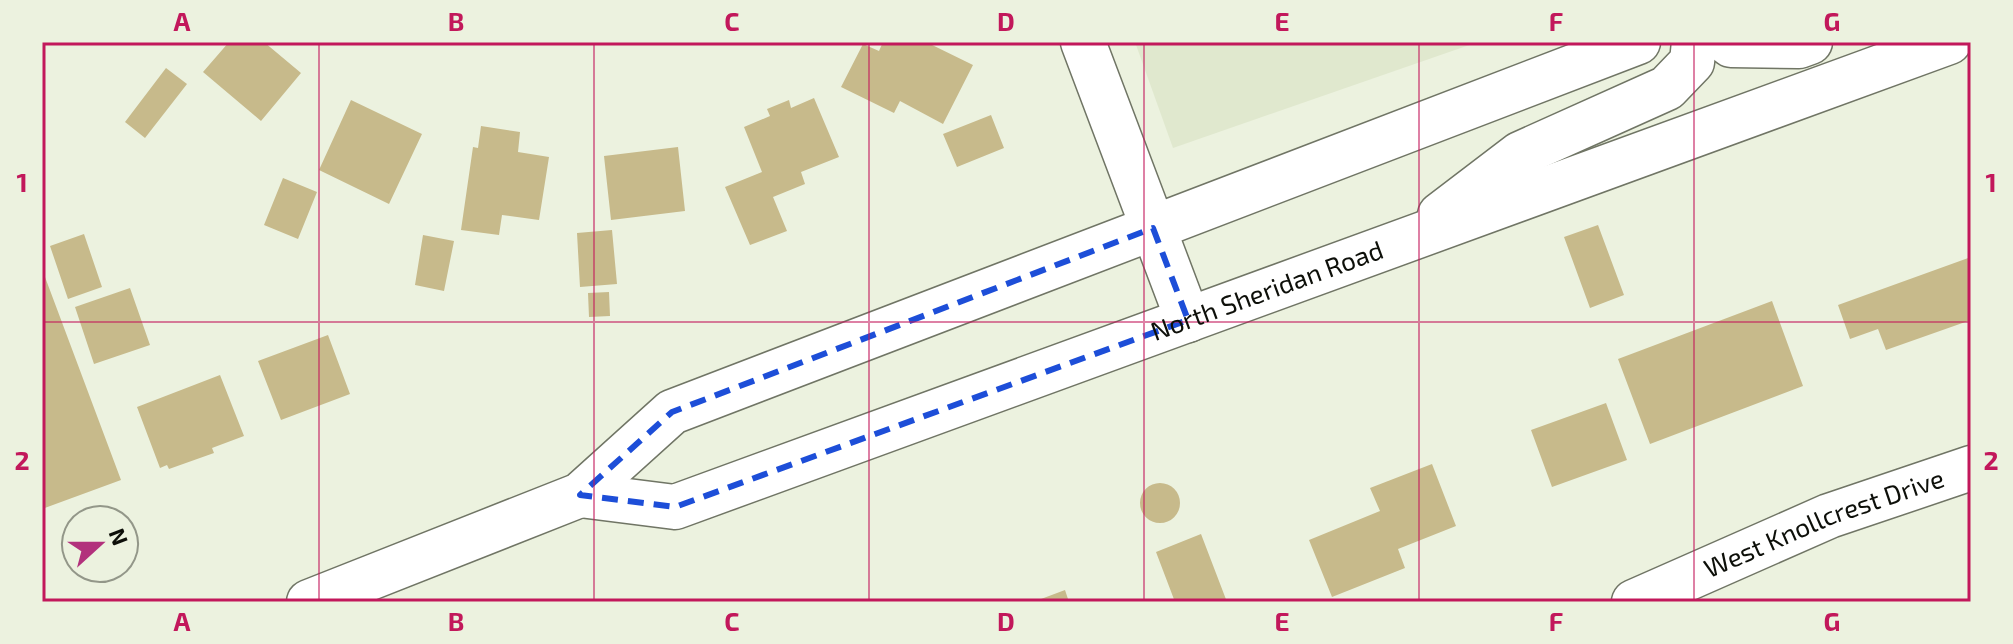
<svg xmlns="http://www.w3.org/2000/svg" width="2013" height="644" font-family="'Exo 2',sans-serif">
<rect width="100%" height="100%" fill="#ecf2df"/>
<!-- built -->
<path fill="#e0e8ce" d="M1135,42H1478L1173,148Z"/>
<!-- building -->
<path fill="#c7ba8b" d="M229,42H264L301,73L261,121L203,72Z
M883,42H926L973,65L943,124L900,101L894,113L841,87L863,44L879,51Z
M166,68L187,84L145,138L125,122Z
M814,98L839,157L801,172L805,184L773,197L787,231L750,245L725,187L762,172L744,127L770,116L767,109L789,100L791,108Z
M351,100L422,134L389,204L319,170Z
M991,115L1004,148L957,167L943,134Z
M481,126L520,132L518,152L549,157L539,220L502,215L499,235L461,230L473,147L478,148Z
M678,147L685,211L611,220L604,156Z
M283,178L317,192L298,239L264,225Z
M1598,225L1624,295L1590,308L1564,237Z
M612,230L617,284L580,287L577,233Z
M84,234L102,287L68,299L50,246Z
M423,235L454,241L444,291L415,285Z
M1971,257V320L1886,350L1878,329L1850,339L1838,305Z
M42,269L121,480L42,509Z
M130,288L150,345L94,364L75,307Z
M609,292L610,316L589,317L588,293Z
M1772,301L1803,386L1650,444L1618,359Z
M328,335L350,394L281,420L258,361Z
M220,375L244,436L212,448L214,453L169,469L167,465L160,468L137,407Z
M1606,403L1627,460L1552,487L1531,430Z
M1432,464L1456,526L1398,549L1405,568L1332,597L1309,540L1380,511L1370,488Z
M1140 503a20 20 0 1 1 40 0a20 20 0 1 1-40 0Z
M1201,534L1227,602H1175L1156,552Z
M1065,590L1069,602H1033Z"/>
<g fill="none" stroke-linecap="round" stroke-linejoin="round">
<defs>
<g id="minor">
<path d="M1083,42L1188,320"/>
<path id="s1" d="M1634,602L1829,516L1971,468"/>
</g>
<g id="major">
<path d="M1727,42L1731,45L1799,46L1810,42"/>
<path d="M1440,215L1520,154L1667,88L1692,62L1694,42"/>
<path id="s2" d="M580,495L675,507L1949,42"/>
<path d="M309,602L580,495L672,412L1638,42"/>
</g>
</defs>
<!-- minor casing -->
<use href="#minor" stroke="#707565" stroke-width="47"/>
<!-- major casing -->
<use href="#major" stroke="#707565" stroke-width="47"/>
<!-- minor -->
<use href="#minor" stroke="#fff" stroke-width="44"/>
<!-- major -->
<use href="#major" stroke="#fff" stroke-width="44"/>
</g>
<!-- marked area -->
<path fill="none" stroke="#1d4ed8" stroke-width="6" stroke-dasharray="16 10" stroke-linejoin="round" d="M1153,228L1188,320L675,507L580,495L672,412Z"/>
<!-- grid -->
<path fill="none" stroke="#c2185b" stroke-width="2" stroke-opacity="0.55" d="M319,42V602M594,42V602M869,42V602M1144,42V602M1419,42V602M1694,42V602M42,322H1971"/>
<g text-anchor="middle" stroke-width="8" stroke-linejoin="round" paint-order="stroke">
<!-- street labels -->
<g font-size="26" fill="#0d0f09" stroke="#ecf2df">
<text dy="9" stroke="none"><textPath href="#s2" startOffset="726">North Sheridan Road</textPath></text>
<text dy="9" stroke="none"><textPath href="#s1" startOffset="206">West Knollcrest Drive</textPath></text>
</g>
</g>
<!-- border -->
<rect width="2013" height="644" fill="none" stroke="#ecf2df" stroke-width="88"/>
<!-- north arrow -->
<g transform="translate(100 544) rotate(69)"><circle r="38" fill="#ecf2df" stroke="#939789" stroke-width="2"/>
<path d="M0-6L14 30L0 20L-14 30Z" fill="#b2317c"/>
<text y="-12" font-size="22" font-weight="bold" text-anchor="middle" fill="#0d0f09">N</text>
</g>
<rect x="44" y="44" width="1925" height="556" fill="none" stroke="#c2185b" stroke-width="3"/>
<g font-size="26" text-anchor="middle" font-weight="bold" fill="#c2185b">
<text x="182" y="31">A</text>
<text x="456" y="31">B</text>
<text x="732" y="31">C</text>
<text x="1006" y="31">D</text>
<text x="1282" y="31">E</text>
<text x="1556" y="31">F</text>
<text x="1832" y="31">G</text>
<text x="22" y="192">1</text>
<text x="1991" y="192">1</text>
<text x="22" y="470">2</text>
<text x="1991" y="470">2</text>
<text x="182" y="631">A</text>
<text x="456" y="631">B</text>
<text x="732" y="631">C</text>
<text x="1006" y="631">D</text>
<text x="1282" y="631">E</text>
<text x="1556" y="631">F</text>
<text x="1832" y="631">G</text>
</g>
</svg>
